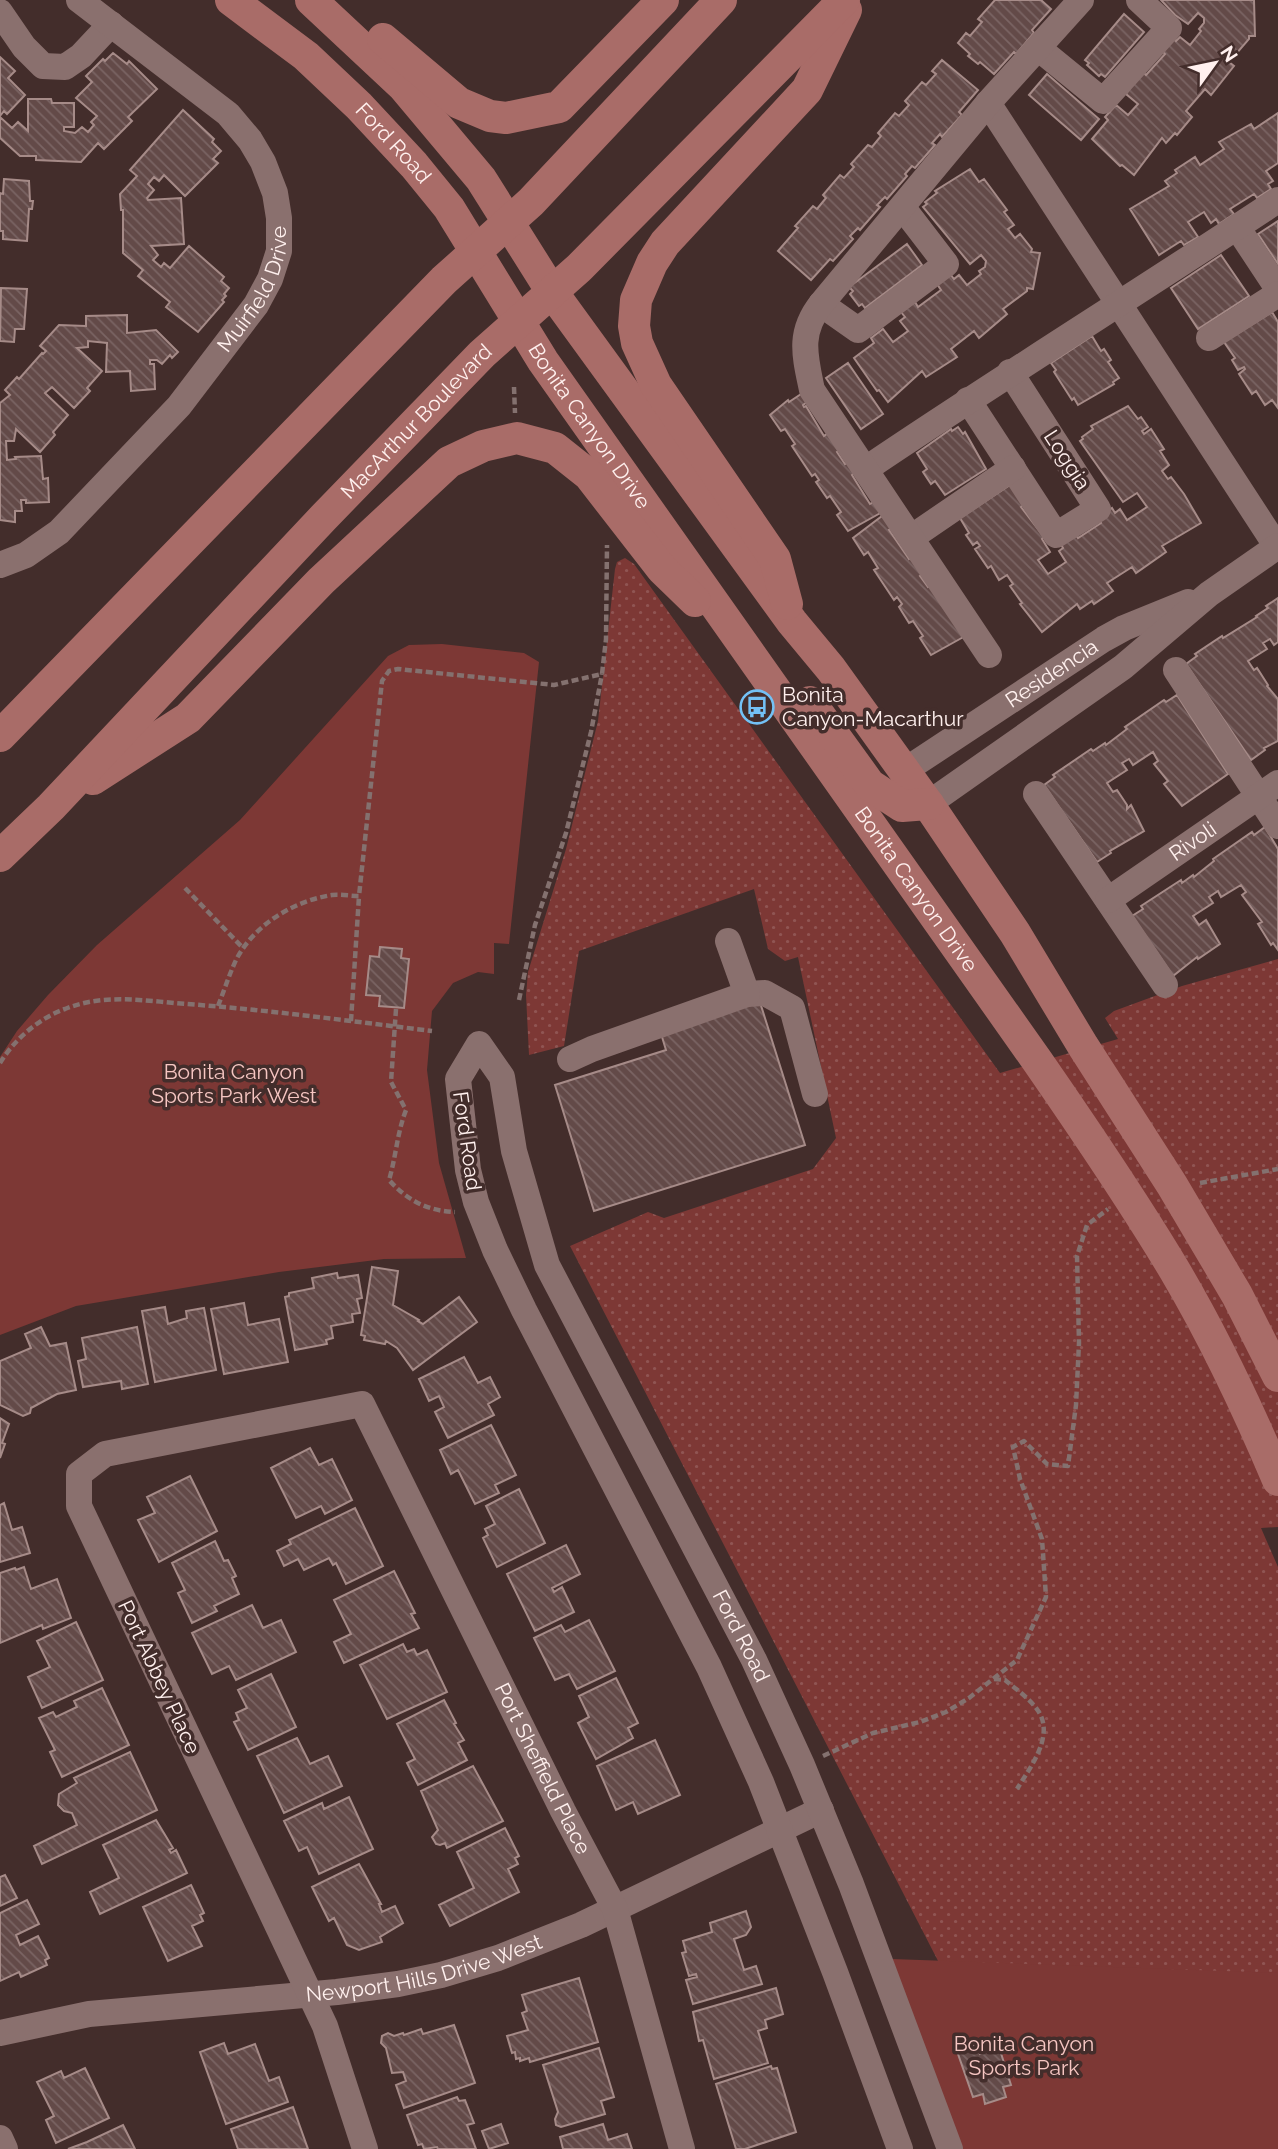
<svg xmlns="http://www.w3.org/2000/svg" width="1278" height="2149" font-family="Raleway,sans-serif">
<defs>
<pattern id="grass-dots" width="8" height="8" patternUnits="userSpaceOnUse" patternTransform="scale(1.75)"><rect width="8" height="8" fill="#7d3835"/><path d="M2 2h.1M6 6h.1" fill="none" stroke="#905553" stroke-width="1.8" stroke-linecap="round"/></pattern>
<pattern id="building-back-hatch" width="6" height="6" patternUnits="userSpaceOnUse" patternTransform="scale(1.75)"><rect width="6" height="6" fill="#634a48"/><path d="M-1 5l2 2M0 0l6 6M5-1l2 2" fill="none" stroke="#7a6463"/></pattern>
</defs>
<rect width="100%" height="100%" fill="#432d2b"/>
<!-- grass -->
<path fill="url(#grass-dots)" d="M625,558L634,564L1000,1073L1118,1039L1105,1018L1114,1011L1182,986L1278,959V1527L1261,1528L1278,1567V2023L1022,2124L570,1246L648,1212L664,1218L813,1169L836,1138L798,957L785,961L768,949L754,889L579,951L564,1046L529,1055L526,995L528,972L566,849L598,721L615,569L617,562Z"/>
<!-- park -->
<path fill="#7d3835" d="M442,644L524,653L539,662L509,944L494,943V974L478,972L453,983L432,1011L427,1070L439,1163L466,1258L384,1259L279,1272L76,1306L0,1335V1057L17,1031L48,995L97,945L240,820L388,656L409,645Z
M892,1959L1278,1973V2149H958Z"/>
<!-- building -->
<path fill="url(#building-back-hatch)" stroke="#a68b88" stroke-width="2" d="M995,0H1041L1051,9L1032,30L1034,33L1016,54L1014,52L994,74L980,62L978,64L968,56L970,54L958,43L966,33L970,36L982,22L978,19Z
M1161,0H1254L1255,36H1249V39L1229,62L1234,66L1211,95L1205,89L1186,111L1192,117L1177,135L1175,133L1166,143L1162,138L1134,175L1122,165L1120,166L1092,139L1108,120L1105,117L1116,105L1128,115L1138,104L1126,94L1142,71L1146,75L1165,54L1161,50L1172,37L1176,41L1180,37L1190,45L1201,31L1199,29L1204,23V18L1198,13L1188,24L1175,15Z
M1124,14L1144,32L1105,77L1101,74L1099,76L1087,65L1089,63L1085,60Z
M113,53L127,64L129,61L157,89L128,117L132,121L104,149L98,143L81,162L36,160V156H20L0,138V117L12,128L18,122L28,131V99H51L52,103H74V127H64V131L75,133L82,127L88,132L94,125L91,122L97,116L76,98L92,82L86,76L103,59L105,61Z
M0,57L15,71L8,78L25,95L7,114L4,111L0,116Z
M942,60L978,90L959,112L962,115L942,137L940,134L932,143L935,145L915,168L912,166L905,174L907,176L887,199L885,197L877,205L880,207L860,230L858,228L850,236L853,239L833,261L830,259L811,280L778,251L798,228L795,226L813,206L817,209L826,198L823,195L840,175L844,178L854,167L851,164L868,145L872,147L881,136L878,133L895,113L899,116L909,105L905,101L922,82L926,85L936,74L932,71Z
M1047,74L1099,119L1081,140L1029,95Z
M183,110L214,139L212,142L221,151L213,159L218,163L185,196L164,175L159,181L154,177L148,184L154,190L147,198L148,200L181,198L184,244L151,246L158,255L153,260L161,267L164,263L170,268L189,246L224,277L221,281L229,288L224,294L226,296L222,300L224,302L198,332L166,307L170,302L138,276L143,270L123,253V210H121L120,194L137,176L130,170Z
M1278,113V163L1266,171L1273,181L1268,184L1271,189L1257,198L1254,194L1230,209L1234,214L1219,224L1216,219L1211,223L1204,212L1188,222L1198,237L1184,245L1181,241L1159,255L1130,209L1169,186L1165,181L1177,173L1175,170L1195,157L1200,165L1224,149L1219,142L1251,124L1254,129Z
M970,169L979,182L984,179L1007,210L1004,212L1014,225L1008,229L1015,238L1020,234L1032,249L1031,252L1040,253L1033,289L1027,288V291L1003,309L1007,314L979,338L974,331L951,349L957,357L926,377L922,371L888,402L879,390L877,391L854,358L874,343L871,338L883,329L893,342L908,331L900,321L905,317L901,312L915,302L918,307L941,290L937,284L950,274L954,279L959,275L967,285L981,274L979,271L985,267L986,261L981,255L970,264L923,207L927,204L925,202L937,193L935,191Z
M4,179L29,181L30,201H33L32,209H29L27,241L3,239V231H0V193L3,194Z
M1278,221V264L1258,234Z
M907,244L922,265L865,308L862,304L859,306L850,294L853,291L849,287Z
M1221,255L1249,296L1198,329L1171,288Z
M1,288L27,289L24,329H15L14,342L0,341Z
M1272,312L1278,322V408L1272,400L1265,405L1256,391L1252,394L1239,374L1245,369L1244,367L1238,370L1232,360L1235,358L1224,342Z
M127,315V333L156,330L178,352L172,358L170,355L162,364L157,360H150V364H154L155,389L131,391L130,371L106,372L107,343L88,341V347L77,348L102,371L87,388L90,391L74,408L52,387L45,393L68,415L53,432L55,435L40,452L16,429L14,441H6L7,460L16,459L15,457L41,456L43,479L48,478L49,502L26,503V500H21L22,511H15V522L0,520V403L10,395L5,390L17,377L19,379L42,353L43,354L46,351L40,346L59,325L86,326V316Z
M1092,336L1101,351L1104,349L1111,360L1108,362L1119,378L1113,382L1114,384L1078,405L1074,398L1072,400L1054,372L1056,370L1051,363Z
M848,363L883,414L861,429L826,378Z
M804,392L810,400L803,405L804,407L806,406L824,436L831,431L842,448L837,452L845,464L851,460L858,471L852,475L870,504L877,500L884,511L848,531L837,515L841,512L830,496L827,498L816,482L819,480L815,474L812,476L792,446L795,444L785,429L781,431L770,415L788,400L789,402Z
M1128,406L1138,419L1141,417L1148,427L1142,431L1144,434L1151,429L1164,449L1160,451L1169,465L1162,471L1168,479L1171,477L1184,494L1201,523L1162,546L1166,552L1136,573L1132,567L1107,583L1113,591L1094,604L1092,601L1080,609L1077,604L1042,632L1020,604L1022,603L1010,586L1013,584L1007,575L999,580L991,566L988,568L975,549L980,546L977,542L973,545L966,535L969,533L960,518L1010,485L1024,505L1021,507L1044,537L1042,539L1050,552L1038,560L1048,574L1066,562L1059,551L1063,548L1060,543L1075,533L1078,538L1101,523L1098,518L1112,508L1115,513L1120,509L1127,520L1147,507L1137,493L1123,502L1080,441L1083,439L1082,437L1093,429L1091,426Z
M958,427L963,434L965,432L986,469L945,495L935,481L931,484L923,472L927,469L917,453L951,429L952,431Z
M886,513L895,527L889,530L909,559L914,555L926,572L920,576L928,587L934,584L967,635L931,655L920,638L923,636L913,621L909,623L899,607L902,604L897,597L894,600L874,570L878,568L868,552L864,555L853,538Z
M1278,598V642L1274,645L1270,639L1263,643L1267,649L1248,661L1254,670L1257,668L1268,685L1267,686L1278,699V741L1264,748L1265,750L1251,760L1186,664L1197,656L1195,654L1222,636L1223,638L1257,617L1256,616L1268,608L1266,606Z
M1177,695L1228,774L1182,806L1164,784L1168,781L1154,764L1158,761L1153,752L1133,765L1129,759L1122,763L1127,770L1107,783L1113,792L1117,790L1127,805V809L1131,805L1144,831L1110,851L1111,853L1097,862L1044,785L1055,777L1053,775L1091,749L1093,751L1105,743L1106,745L1127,729L1125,727L1164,700L1166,702Z
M1265,827L1278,849V950L1273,943L1271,945L1258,924L1262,922L1242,895L1246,892L1241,885L1221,897L1218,891L1209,897L1213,903L1193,916L1199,925L1206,920L1220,944L1198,959L1197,957L1173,976L1132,916L1143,909L1141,906L1181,880L1182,883L1193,875L1194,877L1214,861L1213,859L1252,832L1254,835Z
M380,947L402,949L401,958L409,959L404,1008L379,1006L380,996L366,995L370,956L379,957Z
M758,996L805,1145L594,1211L555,1085L666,1050L659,1027Z
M372,1267L398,1271L393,1305L419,1320L418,1321L423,1324L459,1297L477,1322L413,1370L397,1348L386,1341L385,1344L364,1340L365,1336L361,1335Z
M337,1273L338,1278L358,1275L362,1298L357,1299L360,1313L352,1314L353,1322L331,1326L333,1338L326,1340L327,1344L295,1350L285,1297L289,1296V1293L314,1288L312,1278Z
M244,1303L248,1325L279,1319L288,1362L224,1374L211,1309Z
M165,1307L168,1324L187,1318L186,1311L204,1308L216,1370L155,1382L142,1311Z
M41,1327L50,1346L66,1343L76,1390L57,1394L31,1408L30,1413L23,1416L0,1405V1361L31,1348L25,1334Z
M137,1327L148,1384L122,1389L121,1381L83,1387L78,1361L86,1359L82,1338Z
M464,1357L478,1383L490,1377L500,1397L488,1404L494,1415L448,1438L435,1412L444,1407L439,1396L429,1401L419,1379Z
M0,1418L9,1424L2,1443L5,1444L0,1458Z
M491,1425L516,1475L495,1485L499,1493L475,1504L458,1470L451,1474L440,1450Z
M310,1448L319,1465L332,1459L352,1500L325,1514L321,1506L296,1518L271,1468Z
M190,1476L217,1531L159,1562L138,1520L155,1513L147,1497Z
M519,1489L545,1543L497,1567L483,1538L488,1535L485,1529L495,1524L486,1506Z
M4,1503L12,1530L22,1527L30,1553L0,1562V1505Z
M355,1508L383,1566L346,1584L336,1563L333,1565L329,1558L304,1570L298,1559L284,1566L277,1551L291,1544L289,1540Z
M215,1541L224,1561L228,1560L236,1576L232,1578L239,1594L214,1606L217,1611L192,1623L178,1593L185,1590L172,1563Z
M566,1545L580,1574L552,1588L554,1592L562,1587L574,1612L535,1631L507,1574Z
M24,1567L31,1589L57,1579L71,1618L43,1629L42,1625L0,1643V1573L15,1568L16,1570Z
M394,1571L415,1613L411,1614L419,1628L344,1663L334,1642L351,1634L334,1600Z
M252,1605L263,1628L281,1620L296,1652L236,1680L229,1666L212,1674L192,1633Z
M589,1620L615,1671L577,1689L569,1674L555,1680L534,1638L561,1625L565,1632Z
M76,1622L103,1680L42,1708L28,1677L50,1667L37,1641Z
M403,1644L407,1652L414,1649L417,1655L427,1650L447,1692L387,1719L360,1665Z
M271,1674L296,1727L248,1750L234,1722L239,1720L236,1713L247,1708L238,1690Z
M616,1678L638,1723L628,1728L633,1738L596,1759L578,1723L589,1717L579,1696Z
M102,1688L129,1745L62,1777L50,1752L55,1750L39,1718L53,1712L56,1717L77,1707L74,1701Z
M444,1700L456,1723L454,1724L464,1740L458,1743L467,1760L418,1785L407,1763L415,1759L397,1724Z
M297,1738L310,1764L328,1756L342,1786L284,1813L257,1756Z
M655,1740L680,1795L638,1814L633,1802L616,1810L597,1766Z
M130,1752L157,1810L42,1864L34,1846L77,1825L72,1813L64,1811L58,1805L59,1794L77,1783L74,1778Z
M473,1766L503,1821L447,1848L445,1843L440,1845L436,1844L432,1837L438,1830L421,1791Z
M349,1797L373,1849L319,1874L307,1847L299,1851L284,1821L322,1803L324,1809Z
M156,1820L173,1848L169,1850L171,1853L176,1850L187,1873L100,1914L90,1892L119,1878L103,1845Z
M505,1828L519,1856L515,1858L518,1864L508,1869L519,1892L450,1926L439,1905L474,1888L457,1852Z
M359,1864L381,1904H379L382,1912L395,1906L403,1923L380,1937L382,1942L359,1950L347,1945L334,1918L329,1921L312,1887Z
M5,1875L17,1898L0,1906V1877Z
M191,1885L204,1913L200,1915L203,1921L192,1926L202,1946L168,1961L143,1907Z
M27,1900L39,1924L16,1935L20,1945L38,1936L49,1958L45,1960L47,1965L21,1977L19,1972L0,1981V1913Z
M746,1911L751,1927L746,1935L734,1939L744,1970L756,1966L762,1984L693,2004L686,1980L697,1977L696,1974L689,1976L682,1953L686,1952L683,1941L712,1932L710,1923Z
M579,1978L598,2042L530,2062L529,2058L520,2061V2058L516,2059L515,2052L512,2053L507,2036L528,2030L522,2013L527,2011L522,1995Z
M776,1988L783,2014L765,2020L767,2028L758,2031L768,2063L714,2079L703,2040L699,2041L693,2012Z
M454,2025L475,2083L404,2108L396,2085L406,2081L403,2072L392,2073L386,2048L381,2043L382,2036L388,2033L394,2036L403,2033L404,2035L421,2029L423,2034Z
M224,2043L228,2054L255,2044L269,2081L279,2077L288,2102L226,2124L200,2052Z
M977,2044L980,2054L999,2047L1011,2085L1003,2087L1006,2097L985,2104L983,2094L973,2097L957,2051Z
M599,2048L614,2097L601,2101L605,2114L561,2127L556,2125L555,2119L558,2112L543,2065Z
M771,2066L772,2069L777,2068L796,2132L745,2149H736L716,2084Z
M85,2068L109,2118L56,2143L46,2120L54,2116L37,2082L61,2071L64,2078Z
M457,2097L459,2101L465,2100L474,2123L467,2125L476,2149H438L437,2147L424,2149L422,2144L418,2145L407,2115Z
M293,2107L308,2149H238L231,2129Z
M501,2124L508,2143L489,2149L482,2131Z
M603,2124L608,2140L627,2134L632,2149H563L560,2137Z
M123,2125L135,2149H68L87,2142Z"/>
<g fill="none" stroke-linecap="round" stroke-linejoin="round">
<!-- path -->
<path stroke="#84716f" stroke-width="4.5" stroke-dasharray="7 3.5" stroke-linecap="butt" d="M514,387L515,413
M185,888L243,948
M519,1000L535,925L566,833L591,732L602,674
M218,1006C224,991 229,975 236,960C254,925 293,901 332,895C340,894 350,896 359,896L382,681L389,671L398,669L554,685L602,674L606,639L607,545
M396,1009L391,1082L406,1110C397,1133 396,1157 389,1180C407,1200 427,1211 455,1212
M351,1021L359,896
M0,1063C14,1040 39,1018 65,1009C104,993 146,1001 187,1004C269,1010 350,1021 432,1031
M1200,1183L1278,1169
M994,1679L1005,1680C1016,1689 1033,1701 1040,1714C1053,1739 1029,1769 1017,1789
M823,1756L873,1733L920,1722L946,1712L969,1698L1017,1660L1046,1597L1042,1539L1020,1479L1013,1447L1024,1441L1047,1464L1068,1466L1076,1405L1079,1343L1077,1256L1087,1225L1108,1209"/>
<!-- minor -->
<g stroke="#8a706e" stroke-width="26">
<path d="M0,12L24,47L43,66L65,67L81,56L111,24"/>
<path d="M1038,48L1103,101L1169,28L1139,0"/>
<path d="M988,103L1277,547"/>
<path d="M1237,227L1278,289"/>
<path d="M821,304L858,330L946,264L903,208"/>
<path d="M1209,338L1278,294"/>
<path d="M968,400L1056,535L1098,509L1010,372"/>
<path d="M866,469C1002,377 1141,291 1278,200"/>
<path d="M912,537L1013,468"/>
<path id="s1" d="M0,565L26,555L59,532L179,406L256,305L270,279L279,251V218L275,193L263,162L250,140L228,114L79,0"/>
<path d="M989,655L812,390C805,356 798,333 821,304L988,103L1081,0"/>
<path d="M1176,670L1278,826"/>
<path id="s2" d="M904,771L1104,639L1124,628L1188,602"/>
<path d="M1036,794L1165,985"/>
<path d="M928,804L1123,667L1209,594L1278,546"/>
<path id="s3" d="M1108,900L1278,783"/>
<path d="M747,994L765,993L792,1008L815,1094"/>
<path d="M570,1059L592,1049L747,994L728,941"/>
<path id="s4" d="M0,2033L89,2014L337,1992L398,1984L441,1975L498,1958L581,1925L821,1810"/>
<path d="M0,2138L5,2149"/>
<path id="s5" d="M365,2149L325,2026L79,1506V1474L105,1454L362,1404L563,1811L615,1909L682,2149"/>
<path id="s6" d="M900,2149L835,1972L761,1782L709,1667L524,1310L495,1250L476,1202L468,1170L458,1079L479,1044L502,1077L514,1151L547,1265L754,1660L802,1765L851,1884L950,2149"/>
</g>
<!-- major -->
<g stroke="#a96c68" stroke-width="32">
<path id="s7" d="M231,0L306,56L359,106L414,165L449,208L543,361L1038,1062C1085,1130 1132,1199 1175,1271C1214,1337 1248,1409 1278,1480"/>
<path d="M311,0L403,86L481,179L552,292L792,622L831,669L928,804L1015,933L1083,1046L1172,1185L1237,1295L1278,1376"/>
<path d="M383,39L459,103L490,116L506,118L559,107L663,0"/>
<path d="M787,604L775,559L656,385L637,343L634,326L636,300L652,263L665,243L807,90L846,10"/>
<path d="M810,702L870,785L902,806L928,804"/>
<path d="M0,736L444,280L531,202L721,0"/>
<path d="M93,779L188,718L321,581L449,462L483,446L517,438L555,448L589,475L662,569L695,601"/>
<path id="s8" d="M0,856L51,807L323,518L482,354L579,268L844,0"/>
</g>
</g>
<!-- icons -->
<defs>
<symbol id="bus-ring" viewBox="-11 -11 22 22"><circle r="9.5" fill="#432d2b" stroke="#73c1f5" stroke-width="1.5"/><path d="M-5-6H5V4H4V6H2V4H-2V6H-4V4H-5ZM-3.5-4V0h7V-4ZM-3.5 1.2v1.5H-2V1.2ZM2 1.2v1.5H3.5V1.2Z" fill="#73c1f5"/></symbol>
</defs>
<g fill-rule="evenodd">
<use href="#bus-ring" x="738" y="688" width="38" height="38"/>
</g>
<g text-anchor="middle" stroke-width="7" stroke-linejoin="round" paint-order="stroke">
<!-- street labels -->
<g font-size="21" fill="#fff0ee" stroke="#432d2b">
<text dy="7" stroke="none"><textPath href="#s7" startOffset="217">Ford Road</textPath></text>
<text dy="7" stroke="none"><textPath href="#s1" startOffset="383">Muirfield Drive</textPath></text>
<text dy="7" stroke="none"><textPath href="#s8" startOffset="602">MacArthur Boulevard</textPath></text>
<text dy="7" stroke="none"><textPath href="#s7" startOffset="562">Bonita Canyon Drive</textPath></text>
<text transform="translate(1067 460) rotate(57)" y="7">Loggia</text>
<text dy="7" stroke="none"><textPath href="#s2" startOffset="177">Residencia</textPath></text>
<text dy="7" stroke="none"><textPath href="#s3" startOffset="103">Rivoli</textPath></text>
<text dy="7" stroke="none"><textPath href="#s7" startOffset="1129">Bonita Canyon Drive</textPath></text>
<text transform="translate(467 1141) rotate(82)" y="7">Ford Road</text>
<text dy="7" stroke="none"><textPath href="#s6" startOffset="1857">Ford Road</textPath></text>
<text transform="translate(159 1677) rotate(65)" y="7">Port Abbey Place</text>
<text dy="7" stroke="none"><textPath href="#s5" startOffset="1438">Port Sheffield Place</textPath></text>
<text dy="7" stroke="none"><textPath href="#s4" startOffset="430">Newport Hills Drive West</textPath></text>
</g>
<!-- poi labels -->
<g font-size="21" fill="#fff0ee" stroke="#432d2b" text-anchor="start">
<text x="782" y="702">Bonita<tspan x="782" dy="24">Canyon-Macarthur</tspan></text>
</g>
<!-- park labels -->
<g font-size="21" fill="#f6c6c2" stroke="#432d2b">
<text x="234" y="1079">Bonita Canyon<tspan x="234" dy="24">Sports Park West</tspan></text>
<text x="1024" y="2051">Bonita Canyon<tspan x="1024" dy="24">Sports Park</tspan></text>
</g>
</g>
<!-- north arrow -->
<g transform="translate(1215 63) rotate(57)" stroke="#432d2b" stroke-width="5" paint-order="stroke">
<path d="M0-5L12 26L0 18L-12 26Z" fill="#fff0ee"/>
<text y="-10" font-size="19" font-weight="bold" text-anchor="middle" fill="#fff0ee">N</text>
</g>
</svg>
